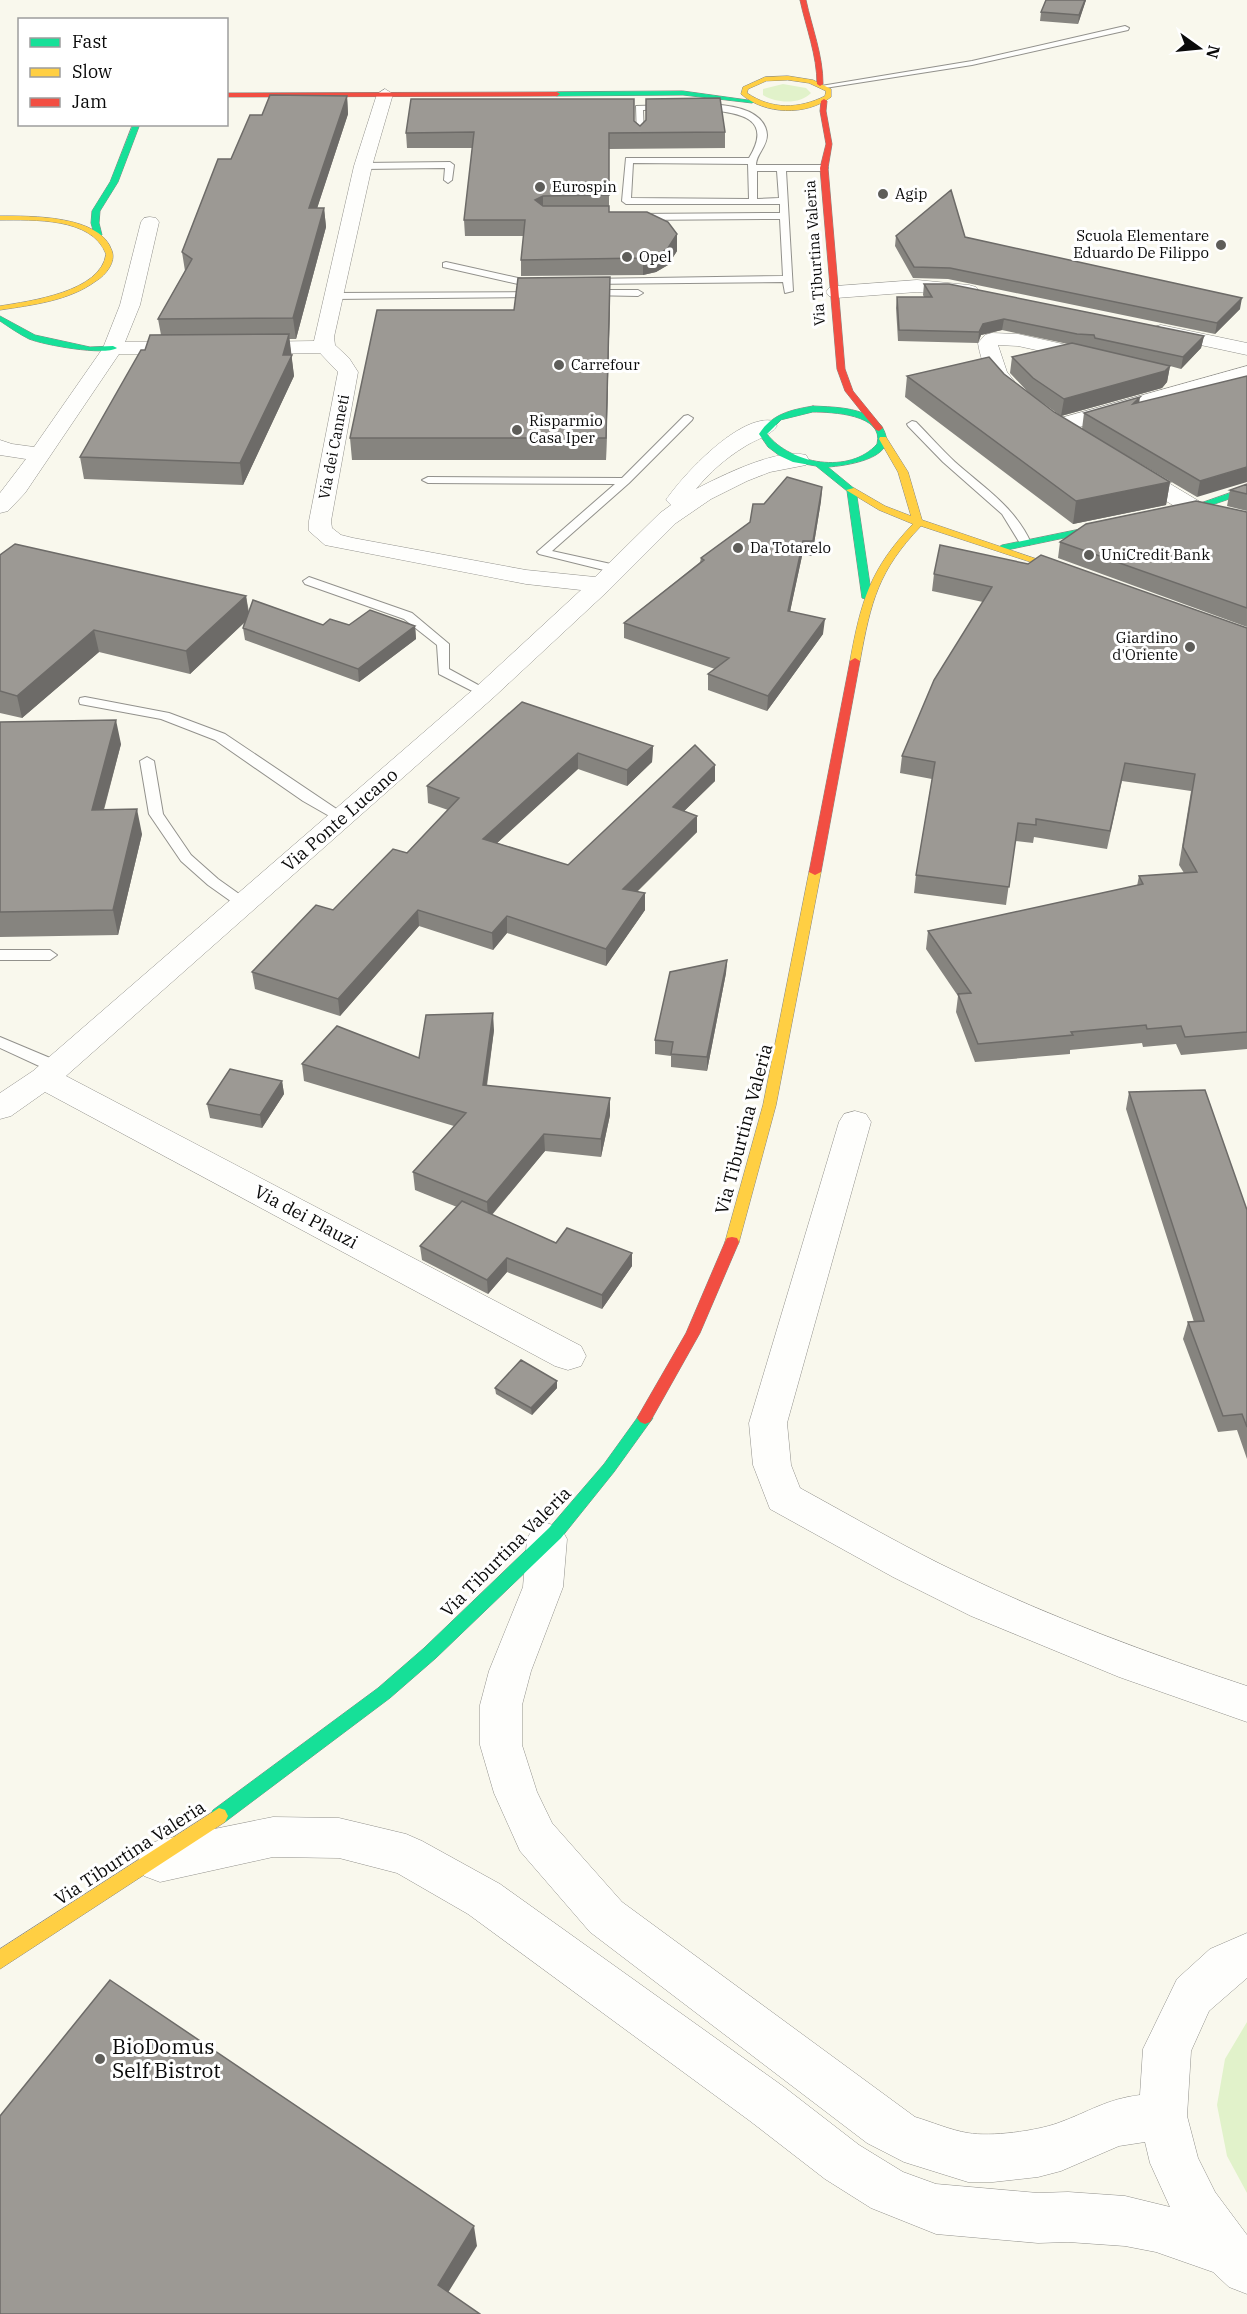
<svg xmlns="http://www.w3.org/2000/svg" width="1247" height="2314" font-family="'IBM Plex Serif',serif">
<rect width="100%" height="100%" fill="#f9f8ed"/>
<!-- green -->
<path fill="#e1f2ca" d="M783,84L806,88L811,93C800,105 775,103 763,95V89Z
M1247,2022V2193L1227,2156L1217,2105L1225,2059Z"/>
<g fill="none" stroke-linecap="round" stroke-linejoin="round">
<defs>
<path id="lane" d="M1125,26L1129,28L1128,30L972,65L825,88L821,86L972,61Z
M700,104C720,104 765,106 767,135C767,147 756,154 756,165H824L828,168L824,171H786L793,291L785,293L783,282L585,284V280L588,279L783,276L780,219L635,220L630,217L635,214L780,213V204H626L622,201L626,158H749C777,112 729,113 697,108V104ZM633,163L748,164L749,199L631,198ZM757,171H777L779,198L757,199Z
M671,105L672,107L668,109L643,110L644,136L637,138L636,106Z
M450,162L454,165L452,180L448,183L444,180L445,168L363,169L359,166L363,163Z
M446,262L527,280H538L543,283L538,286H527L443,267V263Z
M589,290H638L643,293L638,296L586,295V291Z
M542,292L544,294L539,297L333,299L328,296L333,293Z
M688,415L693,418L692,420L629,483L552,551L620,566L622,569L616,573L539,554L537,552L615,484L428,483L422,480L428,477L622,478L684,416Z
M912,421L916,422C929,435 941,449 955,462C983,487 1015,507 1031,543L1029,545H1021L1002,514L943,462L908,426L907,424Z
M309,577L412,613L449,644V669L491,692L485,696L480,695L439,674L437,645L404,619L305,584L303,581Z
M85,697L169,713L225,734L350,818L343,822L338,821L303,801L215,740L161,719L80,704L79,701L80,698Z
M147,757L154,761L163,814L191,855L218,879L249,901L251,904L249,907H239L208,885L181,861L149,814L140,761Z
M0,950H50L57,955L50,960H0Z
M0,1037L62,1063L64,1067L62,1071H50L0,1048Z"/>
<path id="street" d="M385,89L393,94L372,166L334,337L335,345L349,358L358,372L331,521L332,528L341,535L353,538L526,570L595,577L660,513L671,505L666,500C683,475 740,413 774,421L777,426C770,436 754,440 744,447C726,458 710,472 696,489C723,475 777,448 806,455L809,460L806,465L770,472L747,481L711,499L676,523L609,590L494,697L66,1076L581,1346L586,1356L581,1366L568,1370L555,1366L45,1092L11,1116L0,1119V1093L33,1071L476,687L581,590L526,584L325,545L309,531V521L338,372L320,353L246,354L239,352L236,348L239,344L246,342L314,341L354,166L377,94Z
M150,217L156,218L159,222L140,305L125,342H191L198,344L201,348L198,352L191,354H119L25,493L8,511L0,513V493L26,459L0,455V440L12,444L34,447L103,348L120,305L141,222L144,218Z
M917,280L969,285L976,287L979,291L976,295L969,297L917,292L836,298L829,296L826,292L829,288L836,286Z
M1161,325L1247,343V355L1154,335L1151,331L1154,327Z
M992,333L1018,334L1103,353L1106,357L1103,361L1096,363L1018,346L998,345L1007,372L1026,396L1023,400C997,407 981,364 978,343L985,335Z
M1247,366V378L1076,428L1093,437L1096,442L1093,447C1078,450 1056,438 1047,426L1050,421Z
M1129,462L1137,464L1202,503L1247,513V527L1186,513L1121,474L1118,469L1121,464Z
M855,1111L866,1114L871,1122L787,1423L791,1465L800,1488C853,1517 906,1548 961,1574C1053,1618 1150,1654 1247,1686V1722L1119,1677L971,1616L893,1577L770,1509L753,1465L749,1423L839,1122L844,1114Z
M547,1523L561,1528L567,1539L563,1587L531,1671L522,1705V1745L537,1792L552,1823L622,1902L915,2117C932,2122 950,2130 968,2133C991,2137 1036,2131 1058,2123C1089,2112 1106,2099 1140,2095L1143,2049L1177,1979L1210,1949L1247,1933V1978L1209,2011L1191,2051L1187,2116L1198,2158L1215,2192L1247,2235V2294L1229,2287L1213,2272L1156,2252L1125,2246L1068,2242L1038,2243L936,2234L871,2208L825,2179L750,2121L468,1914L397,1873L339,1858L273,1857L160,1882L144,1876L138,1861L144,1846L160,1840L273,1817L339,1818L406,1834L422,1841L500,1884L784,2087L859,2145L903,2172L936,2184L1038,2193L1068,2192L1125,2196L1170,2207L1150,2163L1145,2142L1119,2146L1061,2171L1038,2177L993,2182H968L904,2162L867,2143L590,1932L520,1851L494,1793L480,1745V1705L489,1671L523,1587L527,1539L533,1528Z"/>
<path id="fast" d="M683,91L755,101L752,103L683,95L557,96L554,94L557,92Z
M133,124H140L118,182L100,211L99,223L102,235L95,237L91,223L92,211L110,182Z
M0,316L35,335L90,347L113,346L117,348C104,356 44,345 29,339C19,334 9,327 0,321Z
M813,406C832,407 856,407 873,418C879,422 883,427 885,433C896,459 844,466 828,467L856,490L872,598L870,600L862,598L847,491L816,466L793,462L780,456L768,447L759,434C772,414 790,410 813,406ZM813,412C831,412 885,414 877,444C850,475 790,464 767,434L781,420Z
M1247,487V493L1194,511L1002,551L997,548L1002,545L1192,506Z
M645,1412L650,1414L653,1418L650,1422L614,1472L561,1538L436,1658L390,1698L225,1822L219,1824L213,1822L210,1816L213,1810L378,1688L424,1648L549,1528L604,1464L640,1414Z"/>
<path id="slow" d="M788,76L813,80L831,89V97C806,116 765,115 741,94L743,87L765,77ZM788,80L809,83L826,91L825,96C799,109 772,110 747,93L748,89L766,81Z
M0,216C31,216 101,215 112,251C116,262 106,275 96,281C69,301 32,305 0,310V306C30,301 101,292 106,254C92,217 33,220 0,220Z
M880,437H886L908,472L922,520L1081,574L1073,576L921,526C878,571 871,601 860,661L859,663H851L850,661C861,601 870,569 913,524L879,510L846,490L854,488L885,506L911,516L898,472L879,439Z
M815,869L821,872L776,1105L739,1242L737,1246H727L725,1242L763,1105L809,872Z
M219,1808L225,1810L228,1816L225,1822L0,1969V1949Z"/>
<path id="jam" d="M800,0H806C812,28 823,55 823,84L820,86L817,84C817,55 806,28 800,0Z
M226,93L557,92L560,94L557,96L226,97Z
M824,99L827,101L826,111L832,144L828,168L845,369L853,391L883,428L879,431L876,430L845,391L837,369L820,168L826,144L820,111L821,101Z
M855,658L860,661L821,872L815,875L809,872L850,661Z
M732,1237L737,1238L739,1242L700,1333L650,1422L645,1424L640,1422L637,1418L686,1333L725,1242L727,1238Z"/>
</defs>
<!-- lane casing -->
<use href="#lane" stroke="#92918c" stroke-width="2"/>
<!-- street casing -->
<use href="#street" stroke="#92918c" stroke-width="1"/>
<!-- fast casing -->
<use href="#fast" stroke="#888883" stroke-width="1"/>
<!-- slow casing -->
<use href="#slow" stroke="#888883" stroke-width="1"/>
<!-- jam casing -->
<use href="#jam" stroke="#888883" stroke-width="1"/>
<!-- lane -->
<use href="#lane" fill="#fefefc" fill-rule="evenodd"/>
<!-- street -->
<use href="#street" fill="#fefefc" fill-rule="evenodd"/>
<!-- fast -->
<use href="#fast" fill="#16e098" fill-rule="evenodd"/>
<!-- slow -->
<use href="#slow" fill="#ffcf43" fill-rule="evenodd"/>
<!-- jam -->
<use href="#jam" fill="#f24e42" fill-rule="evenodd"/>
</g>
<!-- wall -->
<path fill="#86847f" d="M1086,0L1078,24L1040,21L1041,12Z
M347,96L348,114L317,208H324L326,227L296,339H289L294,376L243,485L84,479L80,457L145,350L161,335L158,319L185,271L182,252L231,159L262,115Z
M646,99L725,132V148L609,149V212L677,251L668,265L656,272L643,275L521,276V260L524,236H465L464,220L473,148H407L406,133L634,121L640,126L646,121Z
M896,236L965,237L1240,309L1215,334L948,279L913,278L895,246Z
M924,284L1204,336L1201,348L1181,369L1170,366L1167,382L1162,388L1061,416L1040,401L1054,412L1082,429L1084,413L1139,403L1247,376L1197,497L1097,438L1170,482L1166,505L1073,524L905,397L907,376L1004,374L1028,392L1010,373L1012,357L1068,344L1002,330L981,335L978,343L898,341L896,308L897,297H924L923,295Z
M610,298L606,460H352L350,438Z
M1247,484V511L1227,506L1230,490Z
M822,487L821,501L812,556H802L790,611L823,634L767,711L708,690V674L715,669L624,638V623L700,562L701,558L750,522L764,504Z
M1247,512V627L1058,558L1060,542Z
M0,555L246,596L249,612L323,625L415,626L416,639L359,682L245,640L243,628L244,623L190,674L99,652L22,718L0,713Z
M934,574L1247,628V1049L1181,1055L1176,1044L1143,1047L1142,1043L1070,1050V1054L975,1062L956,1012L958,996L926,949L928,931L1137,886L1139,876L1184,873L1179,865L1191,791L1122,781L1107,849L1034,837L1033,843L1015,841L1006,905L914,893L916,875L932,779L900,773L902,756L983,602L932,591Z
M522,702L653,746L652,762L627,786L578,769L497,843L568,865L715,765V781L684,811L697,816V832L637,892L645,893V910L606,966L507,933L493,950L419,926L340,1016L255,989L252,972L407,853L448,810L428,803L427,786Z
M0,722L121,744L104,810L142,834L118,935L0,937Z
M727,960L726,973L707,1071L671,1067V1056L655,1054V1040Z
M494,1030L487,1086L610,1115L601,1157L545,1151L492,1215L556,1243L632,1266L602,1309L507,1272L488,1294L422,1260L420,1246L457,1207L415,1190L413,1172L454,1126L304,1081L302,1064L419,1058Z
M282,1081L284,1094L262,1128L210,1118L207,1104Z
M1129,1092L1247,1210V1459L1237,1430L1218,1432L1183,1339L1188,1322H1194L1126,1109Z
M557,1381V1388L532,1415L496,1394L495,1388Z"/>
<!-- shaded-wall -->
<path fill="#6d6b68" d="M1085,0H1086L1078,24L1079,15Z
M347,96L348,114L311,227L309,208Z
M543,196V212L535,200Z
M324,208L326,227L296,339L293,318Z
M677,234V251L668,265L656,272L643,275V258Z
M610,277V298L606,460V438Z
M1242,298L1240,309L1215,334L1217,323Z
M1004,319L1002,330L981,335L978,343L979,332L983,324Z
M289,334L294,376L243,485L240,463L283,355Z
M1204,336L1201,348L1181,369L1183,357Z
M1170,366L1167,382L1162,388L1061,416L1064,399Z
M1140,397L1138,412L1133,404Z
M1247,467V482L1197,497L1200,481Z
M1170,482L1166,505L1073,524L1076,501Z
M822,487L821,501L812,556L813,541Z
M803,541L802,556L787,626L788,611Z
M246,596L249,618L190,674L186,651Z
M825,619L823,634L767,711L768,696Z
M415,626L416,639L359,682L358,669Z
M94,630L99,652L22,718L17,696Z
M116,720L121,744L97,834L92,810Z
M653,746L652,762L627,786V770Z
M578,753V769L484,855L483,839Z
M715,765V781L672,823L673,807Z
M137,809L142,834L118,935L113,910Z
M697,816V832L623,905V889Z
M645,893V910L606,966V949Z
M418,910L419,926L340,1016L338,999Z
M507,916V933L493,950L492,933Z
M727,960L726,973L707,1071V1057Z
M493,1013L494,1030L484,1103L483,1085Z
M282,1081L284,1094L262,1128L260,1115Z
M610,1098V1115L601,1157V1139Z
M544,1134L545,1151L488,1219L487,1202Z
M632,1253V1266L602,1309V1295Z
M507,1258V1272L488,1294L487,1280Z
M557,1381V1388L532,1415L531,1408Z
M474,2226L477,2246L441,2304L438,2285Z"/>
<!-- building -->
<path fill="#9c9994" stroke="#6d6b68" stroke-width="1.5" d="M1046,0H1085L1079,15L1041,12Z
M270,95L347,96L309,208H324L293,318L158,319L192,259L182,252L218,159H231L250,115H262Z
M720,98L725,132L609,133V195L543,196L535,200L543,206H609V212H647L668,222L677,234L668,248L656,256L643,258L521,260L525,220H464L474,132L406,133L411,99H634V121L640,126L646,120V99Z
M951,190L965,237L1242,298L1217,323L950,268L914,267L896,236Z
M610,277L606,438H350L377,310H514L518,278Z
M924,284H949L1204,336L1183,357L1095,338L1094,335L1077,334L1004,319L983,324L979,332L899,330L897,297H932Z
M289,334L283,355H292L240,463L80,457L141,350H145L150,335Z
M1072,343L1170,366L1165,371L1064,399L1033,378L1012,357Z
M989,357L1004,374L1054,412L1170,482L1076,501L907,376Z
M1247,376V467L1200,481L1084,413L1140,397L1133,404Z
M787,477L822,487L813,541H803L788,611L825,619L768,696L708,674L729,658L624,623L704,560L701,558L750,522L753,504H764Z
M1247,484V494L1230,490Z
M1196,501L1247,512V608L1060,542L1086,524Z
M15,544L246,596L186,651L94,630L17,696L0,691V555Z
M940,545L1028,564L1041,555L1247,628V1032L1185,1037L1181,1026L1147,1029L1146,1025L1071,1032L1073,1035L978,1044L958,994L971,993L928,931L1143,884L1139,876L1197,872L1183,847L1195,774L1125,763L1110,831L1036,819V825L1018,823L1009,887L916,875L935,762L902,756L934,680L992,587L934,574Z
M253,600L323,625L330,619L349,625L370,610L415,626L358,669L243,628Z
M522,702L653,746L627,770L578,753L483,839L568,865L695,745L715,765L673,807L697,816L623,889L645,893L606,949L507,916L492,933L418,910L338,999L252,972L316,905L333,910L393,849L407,853L459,798L427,786Z
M116,720L92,810L137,809L113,910L0,912V722Z
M727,960L707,1057L671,1054L673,1042L655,1040L670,972Z
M493,1013L483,1085L610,1098L601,1139L544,1134L487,1202L413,1172L466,1113L302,1064L337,1026L419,1058L426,1015Z
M230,1069L282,1081L260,1115L207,1104Z
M1205,1090L1247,1210V1427L1242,1414L1223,1416L1188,1322L1204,1321L1129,1092Z
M462,1201L556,1243L567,1228L632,1253L602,1295L507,1258L487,1280L420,1246Z
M521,1360L557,1381L531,1408L495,1388Z
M110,1980L474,2226L438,2285L480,2314H0V2116Z"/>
<!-- markers -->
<g fill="#5e5d59" stroke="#fff" stroke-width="2">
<circle cx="540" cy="187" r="6"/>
<circle cx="883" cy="194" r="6"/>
<circle cx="1221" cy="245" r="6"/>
<circle cx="627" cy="257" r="6"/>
<circle cx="559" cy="365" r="6"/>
<circle cx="517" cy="430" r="6"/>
<circle cx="738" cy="548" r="6"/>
<circle cx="1089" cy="555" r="6"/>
<circle cx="1190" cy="647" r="6"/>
<circle cx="100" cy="2059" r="6"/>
</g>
<g text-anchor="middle" stroke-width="6" stroke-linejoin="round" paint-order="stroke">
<!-- far-poi labels -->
<g font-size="15" fill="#0a0a0a" stroke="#fff" text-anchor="start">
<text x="552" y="192">Eurospin</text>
<text x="895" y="199">Agip</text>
<text x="1209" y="241" text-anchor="end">Scuola Elementare<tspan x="1209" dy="17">Eduardo De Filippo</tspan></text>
<text x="639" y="262">Opel</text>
<text x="571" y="370">Carrefour</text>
<text x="529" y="426">Risparmio<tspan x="529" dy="17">Casa Iper</tspan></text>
<text x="750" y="553">Da Totarelo</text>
<text x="1101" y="560">UniCredit Bank</text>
<text x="1178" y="643" text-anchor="end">Giardino<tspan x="1178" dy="17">d'Oriente</tspan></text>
</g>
<!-- far-street labels -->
<g font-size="15" fill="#0a0a0a" stroke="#fff">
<text transform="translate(815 253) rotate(-94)" y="5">Via Tiburtina Valeria</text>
<text transform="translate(334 447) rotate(-79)" y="5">Via dei Canneti</text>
</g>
<!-- street labels -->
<g font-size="18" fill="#0a0a0a" stroke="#fff">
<text transform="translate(340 820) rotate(-41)" y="6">Via Ponte Lucano</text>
<text transform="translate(744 1129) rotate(-75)" y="6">Via Tiburtina Valeria</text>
<text transform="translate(306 1217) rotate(28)" y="6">Via dei Plauzi</text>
<text transform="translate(506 1552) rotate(-45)" y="6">Via Tiburtina Valeria</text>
<text transform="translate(130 1853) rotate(-33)" y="6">Via Tiburtina Valeria</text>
</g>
<!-- near-poi labels -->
<g font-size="21" fill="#0a0a0a" stroke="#fff" text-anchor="start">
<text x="112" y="2054">BioDomus<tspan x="112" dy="24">Self Bistrot</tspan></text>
</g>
</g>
<!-- legend -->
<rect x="18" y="18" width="210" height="108" fill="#ffffff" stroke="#9d9d9d" stroke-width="1.5"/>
<rect x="30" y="38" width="30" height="9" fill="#16e098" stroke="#9d9d9d" stroke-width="1.5"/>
<text x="72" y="48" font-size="18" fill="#0a0a0a">Fast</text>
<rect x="30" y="68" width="30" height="9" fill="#ffcf43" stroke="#9d9d9d" stroke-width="1.5"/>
<text x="72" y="78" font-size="18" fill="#0a0a0a">Slow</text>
<rect x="30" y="98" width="30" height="9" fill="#f24e42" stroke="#9d9d9d" stroke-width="1.5"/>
<text x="72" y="108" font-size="18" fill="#0a0a0a">Jam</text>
<!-- north arrow -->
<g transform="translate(1199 48) rotate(105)" stroke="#ffffff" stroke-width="4.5" paint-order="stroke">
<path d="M0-4.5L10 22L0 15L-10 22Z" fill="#0a0a0a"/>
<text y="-9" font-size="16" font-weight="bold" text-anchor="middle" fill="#0a0a0a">N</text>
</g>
</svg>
